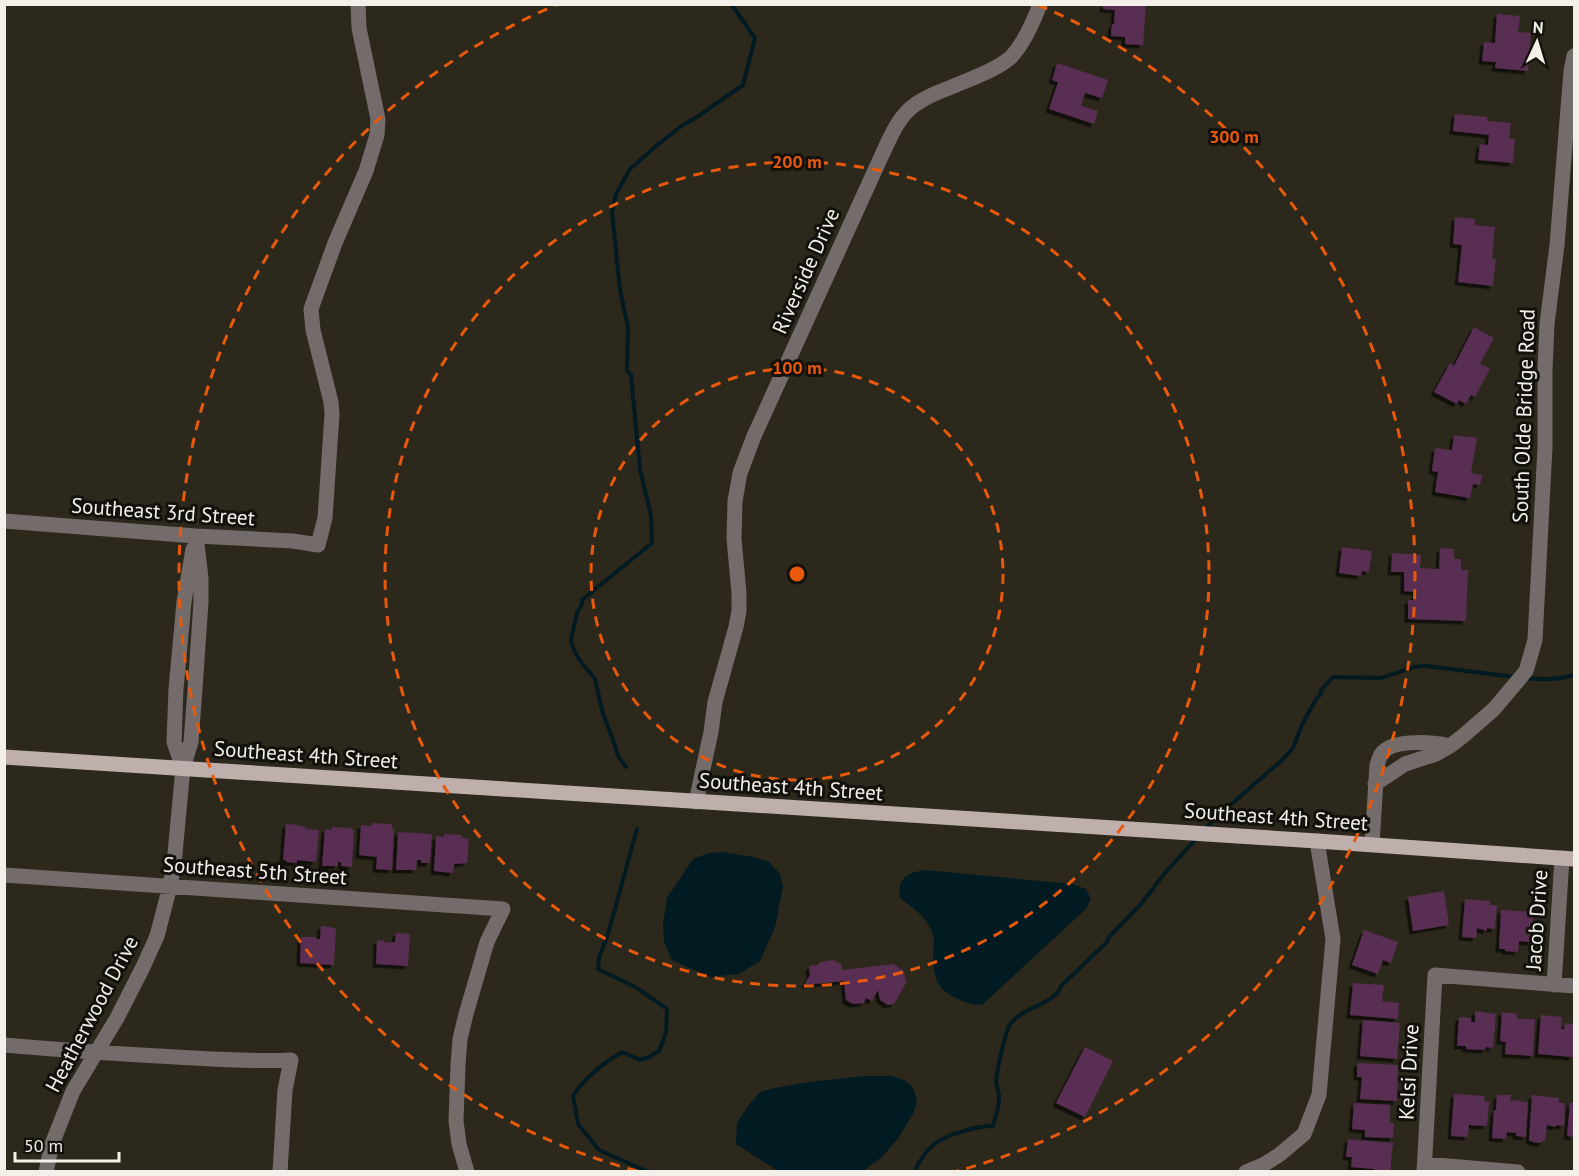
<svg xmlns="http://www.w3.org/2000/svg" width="1579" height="1176" font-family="'PT Sans',sans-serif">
<defs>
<filter id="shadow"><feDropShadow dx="-3.5" dy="3.5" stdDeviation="0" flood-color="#0009"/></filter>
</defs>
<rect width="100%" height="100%" fill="#2c291c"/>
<!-- water -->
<path fill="#021a21" d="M722,852L753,857L769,862L780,874L783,886L775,927L760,961L739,974L710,977L672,960L664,942L663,924L667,898L693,859L709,853Z
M925,870L1072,884L1086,889L1091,899L1086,909L983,1004C971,1006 967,1003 956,998C934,988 933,972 933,951C934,944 935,938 932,932C926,916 913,908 900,898C897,877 908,873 925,870Z
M864,1076H892L906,1081L913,1087L917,1101L914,1112L899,1137L883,1156L863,1171H778L736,1144L737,1123L748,1106L760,1092L775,1088L809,1082Z"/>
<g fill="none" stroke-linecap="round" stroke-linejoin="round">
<!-- stream -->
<path stroke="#021a21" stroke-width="4" d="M1525,678C1542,680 1558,680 1574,675
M626,767L618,756L616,748L603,714L595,679L578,658L572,645L571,639L577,613L582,604V600L652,543L651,516L640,469L631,375L627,371L628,327L620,290L612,212L616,194L630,169L656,146L683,125L697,117L743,85L755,38L731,4
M637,829L608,934L599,958L598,969L637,988L667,1009L666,1033L659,1051L649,1057L640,1060L622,1052C602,1064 585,1077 573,1096L578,1124L599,1150L646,1171L653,1172
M1204,830L1218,816L1282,760L1293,748L1302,725L1316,699L1321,694V690L1333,677L1381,678L1414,667L1426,666L1515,677
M914,1172C926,1147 938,1138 964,1131C974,1128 983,1126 993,1126C995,1118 999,1108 999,1099C1000,1093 996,1087 996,1081C997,1071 1005,1031 1011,1023C1023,1007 1057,1003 1061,986L1107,942L1109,937L1141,904L1164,874L1197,838"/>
</g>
<!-- building -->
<path fill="#592d53" filter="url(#shadow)" d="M1103,4H1146L1143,45L1125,44V37L1111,36L1112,24H1114L1115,10L1103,9Z
M1497,14L1520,16L1518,32L1531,33L1528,71L1495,68L1496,62L1482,61L1484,42L1495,43Z
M1057,63L1108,80L1102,98L1085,93L1081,106L1098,111L1094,124L1049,109L1058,82L1052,80Z
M1455,114L1487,117V121L1511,123L1509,139H1515L1513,163L1478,160L1480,144L1488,145L1489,135L1453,131Z
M1455,217L1475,219V225L1495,227L1492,259H1496L1493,286L1458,282L1462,245L1453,244Z
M1474,327L1494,338L1480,364L1490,369L1475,397L1471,395L1466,404L1459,400L1457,404L1434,392L1450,363L1454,366Z
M1454,435L1477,438L1471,473L1482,475L1480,485L1473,484L1470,498L1435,492L1438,472L1432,471L1435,448L1452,450Z
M1342,547L1372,551L1369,572L1362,571L1361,576L1339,573Z
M1440,548L1454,549V559H1461V570H1468L1466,621L1408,619V600H1414L1415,592L1404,591V572H1391L1392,553L1421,555L1420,568L1439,569Z
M372,823L392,824V829H394L392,870L376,869L377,857L359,855L361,825L372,826Z
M286,824L299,825V826L305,827V829L319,830L316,862L297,860V863L286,862V860H283Z
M332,827L352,828V830H354L352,867L341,866V862H338V866H322L325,829L332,830Z
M398,832L432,834L430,863H421V860H417L416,870H396Z
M444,834L462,835V838L469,839L467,863L454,864L453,873L434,871L436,836L444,837Z
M1444,891L1449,925L1413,931L1408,897Z
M1465,899L1490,901V905H1497L1495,929L1487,928V931L1477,928L1476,938L1462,937Z
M1501,910L1534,912L1532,942L1519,941L1518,952L1505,951V949H1499Z
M321,926L336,928L334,965L300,963L301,937H316V939H320Z
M1364,930L1398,942L1391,963L1383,960L1378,974L1352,965Z
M396,933L410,934L408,966L376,964L377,940L385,941V943L395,942Z
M834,960L842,965V970L893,964L904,971L906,983L894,1004L888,1005L880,1000L878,990L872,1001L866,998L864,1003L853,1004L846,1000L844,981L804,985L810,975L809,966L818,965L820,962Z
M1353,983L1384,985L1382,1001L1399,1003L1398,1019L1350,1015Z
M1475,1011L1496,1014L1493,1048L1486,1047L1485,1050L1466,1049V1046H1457L1459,1017L1471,1018V1022H1475Z
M1502,1012L1517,1014V1019H1535L1533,1056L1505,1054L1506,1042L1500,1041Z
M1541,1015L1562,1017L1561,1029H1564L1565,1023L1574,1024L1573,1057L1538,1054Z
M1363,1020L1400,1023L1397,1059L1360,1056Z
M1085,1047L1113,1061L1085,1117L1056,1103Z
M1357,1063L1398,1065L1397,1101L1360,1099L1362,1077H1357Z
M1454,1094L1485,1096L1484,1101L1489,1102L1487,1126L1469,1125L1468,1137L1451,1136Z
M1497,1095H1511L1510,1101L1520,1100L1522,1102H1528L1526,1137L1516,1136V1133L1507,1132L1506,1139L1492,1138L1494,1110H1496Z
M1532,1095L1559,1098V1103H1565L1564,1126L1556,1125V1127L1547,1125L1545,1141H1542V1143L1532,1142V1141H1529Z
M1354,1103L1390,1105V1123H1394L1393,1138L1365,1137V1130L1352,1129Z
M1570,1103H1574V1137L1567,1136Z
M1348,1139L1393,1143L1390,1172H1374V1169L1351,1167L1352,1157H1346Z"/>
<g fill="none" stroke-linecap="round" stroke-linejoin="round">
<!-- minor -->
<path stroke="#736c6a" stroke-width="15" d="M4,521L196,536L293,541L318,545L325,518L332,414L331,402L313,330L311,309L335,243L366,171L377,135L378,119L359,28L358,4
M183,768L174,742L176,689L184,602L193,549
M1375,784L1405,764L1436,754L1450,746L1463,736L1494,709L1526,671L1535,640L1545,447V370L1547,324L1557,245L1571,71L1574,56
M696,802L711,732L715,702L736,627L739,611V593L734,539L735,501L740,473L754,436L881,157C890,138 898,116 916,104C926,97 938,92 949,88C967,80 997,70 1011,57C1024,43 1033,23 1040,4
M1372,844L1377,765C1379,760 1379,756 1383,752C1395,739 1434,742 1450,746
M4,875L503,909L487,942L466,1014L460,1039L458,1065L456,1121L459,1144L467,1172
M1554,985L1562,858
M4,1045C62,1050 118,1054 176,1057C214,1059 253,1062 291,1060L285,1090L280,1172
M1425,1164L1518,1172
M46,1172L52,1144L73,1091L117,1018L143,967L157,936L170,886L174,864L183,768L191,742L195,689L201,602V578L196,536
M1246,1172L1263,1165L1279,1155L1304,1134L1319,1095L1333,939L1317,841
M1424,1172L1435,975L1574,986"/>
<!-- major -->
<path stroke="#bfafac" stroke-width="15" d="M4,757L1317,841L1574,859"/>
</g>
<!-- distance rings -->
<g fill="none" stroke="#e8590c" stroke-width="3" stroke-dasharray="10 8">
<circle cx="797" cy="574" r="206"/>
<circle cx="797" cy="574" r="412"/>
<path d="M637 1171A618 618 0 0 1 556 5M1038 5A618 618 0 0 1 957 1171"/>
</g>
<g text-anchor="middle" stroke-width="6" stroke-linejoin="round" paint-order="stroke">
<!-- street labels -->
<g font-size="21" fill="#f2f0e8" stroke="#13110c">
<text transform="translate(806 271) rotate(-66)" y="7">Riverside Drive</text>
<text transform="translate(1524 416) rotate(-88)" y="7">South Olde Bridge Road</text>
<text transform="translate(163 512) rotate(4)" y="7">Southeast 3rd Street</text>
<text transform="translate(306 755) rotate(4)" y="7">Southeast 4th Street</text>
<text transform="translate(791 787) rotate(4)" y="7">Southeast 4th Street</text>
<text transform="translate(1276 817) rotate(4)" y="7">Southeast 4th Street</text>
<text transform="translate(255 871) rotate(4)" y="7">Southeast 5th Street</text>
<text transform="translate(1537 920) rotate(-86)" y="7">Jacob Drive</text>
<text transform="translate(92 1014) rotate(-62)" y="7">Heatherwood Drive</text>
<text transform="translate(1409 1072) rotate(-87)" y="7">Kelsi Drive</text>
</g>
</g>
<circle cx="797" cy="574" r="9" fill="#e8590c" stroke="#13110c" stroke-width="3"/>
<g font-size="18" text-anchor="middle" font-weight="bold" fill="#e8590c" stroke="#13110c" stroke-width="6" stroke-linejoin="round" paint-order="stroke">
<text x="1234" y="143">300 m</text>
<text x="797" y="168">200 m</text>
<text x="797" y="374">100 m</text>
</g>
<!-- border -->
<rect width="1579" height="1176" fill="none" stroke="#f2f0e8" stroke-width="12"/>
<!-- north arrow -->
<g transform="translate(1537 42) rotate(4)" stroke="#13110c" stroke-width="4.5" paint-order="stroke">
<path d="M0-4.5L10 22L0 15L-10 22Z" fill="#f2f0e8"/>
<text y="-9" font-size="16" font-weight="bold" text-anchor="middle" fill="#f2f0e8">N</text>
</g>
<!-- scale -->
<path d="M15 1152v9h104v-9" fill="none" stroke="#f2f0e8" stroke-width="3"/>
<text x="24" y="1152" font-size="18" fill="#f2f0e8" stroke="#13110c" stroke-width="4.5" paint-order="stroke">50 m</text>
</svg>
